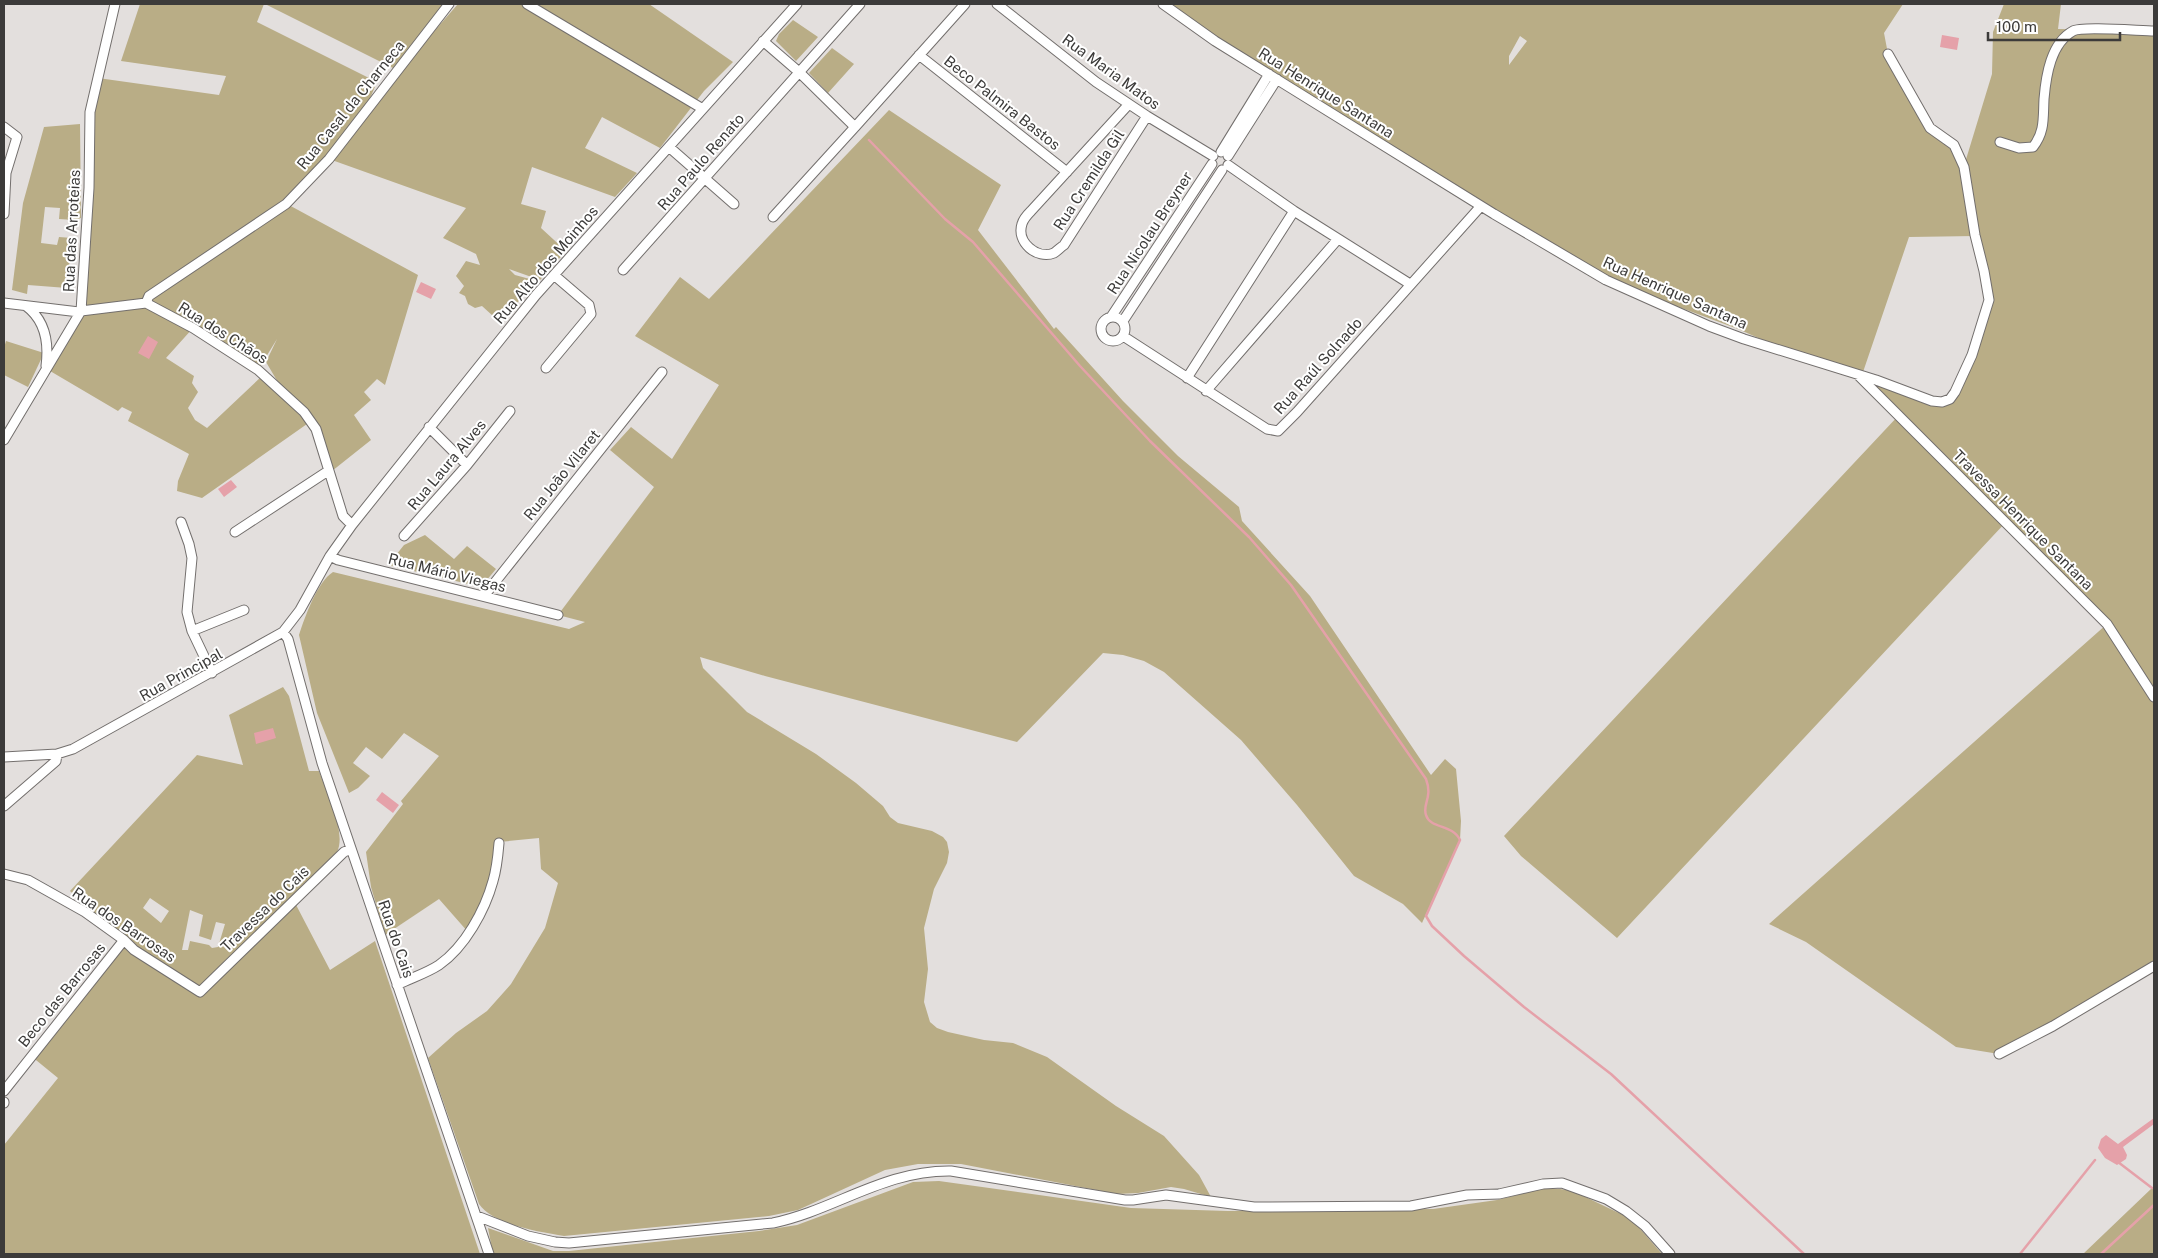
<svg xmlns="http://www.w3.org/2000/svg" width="2158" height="1258" font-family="'Public Sans',sans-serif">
<rect width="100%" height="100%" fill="#e3dfdd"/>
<!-- green -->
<path fill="#b9ad86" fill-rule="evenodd" d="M140,4H264L257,22L377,82L365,110L458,4H649L733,62L704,91L660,148L602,117L585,148L637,173L615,197L532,167L521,204L546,211L541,228L566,251L540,280L509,269L515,275L537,281C526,293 509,316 493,316L482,306L475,308L468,304L465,296L459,293L464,286L456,276L466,261L480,265L476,254L443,238L466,208L329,159L287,204L418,275L385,385L377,379L364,392L371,400L354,415L371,440L332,471L320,430L279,384L266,362L277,339L258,370L193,328L166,358L194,376L192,383L198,392L188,408L195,420L207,428L262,376L299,413L307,424L202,498L177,491L178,481L189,454L128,421L132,412L122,407L118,411L45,368L79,312L90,112L98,78L219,95L226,76L121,61Z
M265,4H444L393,68Z
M1165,4H1903L1884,33L1888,54L1930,128L1954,145L1964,166L1992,74L1993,32L2004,4H2061L2058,29L2154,31V966L1999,1054L1956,1047L1806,942L1769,924L2107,624L2006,522L1617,938L1521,856L1504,836L1899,415L1857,374L1811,361L1738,329L1606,280L1477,203ZM1520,36L1527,41L1509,65V56ZM1975,236L1989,300L1977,342L1950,399L1931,401L1862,375L1909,237Z
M793,20L818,37L796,61L776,41L779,34Z
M832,48L854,64L828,93L809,73Z
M889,110L1001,185L978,230L1054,329L1056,327L1123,401L1178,456L1239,507L1242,521L1310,596L1431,775L1445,759L1456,769L1461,821L1460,840L1422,923L1403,904L1354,876L1297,805L1241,740L1164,672L1144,661L1123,655L1103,653L1017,742L765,676L700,657L703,668L747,712L816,754L856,783L883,806L890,817L898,823L932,831L943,837L947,842L949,852L947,863L934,889L924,928L928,969L924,1002L930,1022L937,1028L948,1032L984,1040L1013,1043L1047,1057L1116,1106L1164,1136L1199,1175L1211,1197L1184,1189L1171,1187L1138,1193L1117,1194L961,1164H918L885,1170L798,1210L769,1216L564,1236C539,1232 494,1225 479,1204L428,1058L456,1033L487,1011L511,984L545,928L558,883L541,869L539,838L499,842L497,866L468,932L439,899L385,935L371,887L366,852L403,804L401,801L439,756L404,733L382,759L366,747L353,763L370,776L358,788L349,793L317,713L299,635C305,617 317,582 333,572L569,629L585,622L558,615L654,487L610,450L631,427L672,459L719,385L635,336L680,277L709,299Z
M80,124L81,218L74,220L59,219L60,208L45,207L41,243L57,245L59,237L72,238L67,288L28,285L27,294L12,290L23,203L44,127Z
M6,341L44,353L28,387L4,375V348Z
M425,535L454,559L467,546L496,569L481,587L388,565L404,545Z
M283,687L289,696L309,771H319C326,791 347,832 337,852C331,864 304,890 294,901L330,970L375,941L480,1254H4V1145L58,1078L31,1056L124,941L70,891L197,755L243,765L229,715ZM150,898L169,911L161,923L143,908ZM190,910L203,915L199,936L211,940L216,922L225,924L218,947L212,948L209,945L190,941L188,950H182Z
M939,1181L1131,1208L1228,1211L1433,1209L1497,1200L1541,1189H1560L1573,1191L1623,1215L1636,1224L1662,1254H493L488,1228L553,1251H569L759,1231L797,1225L913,1182Z
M2154,1187V1254H2083L2152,1188Z"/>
<!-- water -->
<path fill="#e5a1a9" d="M1942,35L1959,38L1957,50L1940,47Z
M421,282L436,289L431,299L416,292Z
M148,336L158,342L149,359L138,353Z
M231,480L237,487L224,497L218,489Z
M273,728L276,738L256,744L254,733Z
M382,792L399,805L393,813L376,800Z
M2154,1118V1124L2123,1147L2127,1155L2126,1159L2117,1165L2105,1158L2098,1148L2101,1139L2106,1135L2118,1144Z"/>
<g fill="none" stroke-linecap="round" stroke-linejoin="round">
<!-- stream -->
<path stroke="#e5a1a9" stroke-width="2.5" d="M869,140L945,219L973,242L1080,366L1150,441L1249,537L1291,585L1426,779C1433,798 1422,804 1426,815C1430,829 1453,824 1460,840L1426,916L1432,926L1464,956L1524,1007L1611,1074L1804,1254
M2118,1162L2152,1188
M2020,1254L2095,1160
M2101,1254L2154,1205"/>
<defs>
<path id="minor" d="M527,4L703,109
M997,4L1096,82L1147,116L1213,156
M1163,4L1215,41L1494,214L1606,280L1709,326L1744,339L1876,380L1932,401L1942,402L1950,399L1955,392L1972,355L1989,300L1984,271L1975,235L1964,167L1954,145L1930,128L1888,54
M763,41L799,72L855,127L773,217
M919,55L1067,172
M1129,104L1031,211C1028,214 1023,220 1022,224C1016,242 1037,260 1054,253C1057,251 1061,247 1064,245L1147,116
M4,127L17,137L6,173L4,214
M855,127L965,4
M2000,142L2019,148L2033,147C2045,132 2043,118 2044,99C2046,75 2051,43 2073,31C2082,26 2141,31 2154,31
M669,147L734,204
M1221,152L1269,74
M1228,156L1277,79
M1228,165L1294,211L1410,284
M623,270L860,4
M4,303L79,312
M146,303L149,296L286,204L329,159L449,4
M26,306C45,320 49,343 46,366
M81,311L146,303L193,328L258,370L304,412L316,429L343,516L352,525
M1111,317L1212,164
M1101 329a12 12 0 1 1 24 0a12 12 0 1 1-24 0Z
M1123,321L1222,170
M1123,336L1267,429L1278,431L1297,412L1481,206
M546,368L591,314L589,305L554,275
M1859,376L2107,624L2154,697
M1187,378L1294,211
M1206,391L1338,239
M429,427L467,465
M4,440L81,311L89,188L90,112L115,4
M181,522L189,544L192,558L187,612L192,631L212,673
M235,532L328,471
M404,536L467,465L510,411
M330,556L338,560L558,615
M484,596L662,372
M192,631L244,610
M283,632L288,639L322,763L489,1254
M4,757L57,754L73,749L283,632L300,610L330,556L352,525L536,295L797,4
M4,806L56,761L57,754
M4,874L28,880L85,912L124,940L134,950L200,992L344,852L351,849
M397,985C411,978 427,973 439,965C465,947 485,910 493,881C497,868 498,855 499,843
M1999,1054L2053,1026L2154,966
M4,1091L124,940
M4,1102V1103
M477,1216L528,1236L555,1242L569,1243L773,1223C835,1210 884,1170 951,1171L1125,1200H1133L1166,1195L1254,1207L1411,1206L1467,1195L1499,1194L1543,1184L1562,1183L1606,1199L1626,1211L1645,1226L1670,1254"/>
</defs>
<!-- minor casing -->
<use href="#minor" stroke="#736f6d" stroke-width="11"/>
<!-- minor -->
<use href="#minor" stroke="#fff" stroke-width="9"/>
</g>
<g text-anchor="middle" stroke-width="4" stroke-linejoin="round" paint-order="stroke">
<!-- street labels -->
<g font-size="15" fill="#3c3b3a" stroke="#fff">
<text transform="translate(1111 72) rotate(36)" y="5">Rua Maria Matos</text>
<text transform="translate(1326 93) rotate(32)" y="5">Rua Henrique Santana</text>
<text transform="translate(1002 103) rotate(38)" y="5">Beco Palmira Bastos</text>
<text transform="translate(351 105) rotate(-51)" y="5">Rua Casal da Charneca</text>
<text transform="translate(701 162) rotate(-49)" y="5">Rua Paulo Renato</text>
<text transform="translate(1089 180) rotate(-57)" y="5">Rua Cremilda Gil</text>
<text transform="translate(72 231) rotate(-87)" y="5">Rua das Arroteias</text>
<text transform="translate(1150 233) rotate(-57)" y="5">Rua Nicolau Breyner</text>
<text transform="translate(546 265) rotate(-49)" y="5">Rua Alto dos Moinhos</text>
<text transform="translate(1675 293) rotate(24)" y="5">Rua Henrique Santana</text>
<text transform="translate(223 333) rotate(32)" y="5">Rua dos Chãos</text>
<text transform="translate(1318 366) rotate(-48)" y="5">Rua Raúl Solnado</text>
<text transform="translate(447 465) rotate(-50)" y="5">Rua Laura Alves</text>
<text transform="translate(562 475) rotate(-51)" y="5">Rua João Vilaret</text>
<text transform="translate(2023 520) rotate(45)" y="5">Travessa Henrique Santana</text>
<text transform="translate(447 573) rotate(14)" y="5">Rua Mário Viegas</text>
<text transform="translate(181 675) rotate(-29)" y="5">Rua Principal</text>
<text transform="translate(265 909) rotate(-44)" y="5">Travessa do Cais</text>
<text transform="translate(124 925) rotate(34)" y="5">Rua dos Barrosas</text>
<text transform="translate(396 939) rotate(71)" y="5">Rua do Cais</text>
<text transform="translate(62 995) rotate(-51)" y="5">Beco das Barrosas</text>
</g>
</g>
<!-- border -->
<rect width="2158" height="1258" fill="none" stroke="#3c3b3a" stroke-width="10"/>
<!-- scale -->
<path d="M1988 32v8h132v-8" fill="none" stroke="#3c3b3a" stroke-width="2.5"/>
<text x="1996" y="32" font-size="15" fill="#3c3b3a" stroke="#ffffff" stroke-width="4" paint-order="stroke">100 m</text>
</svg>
